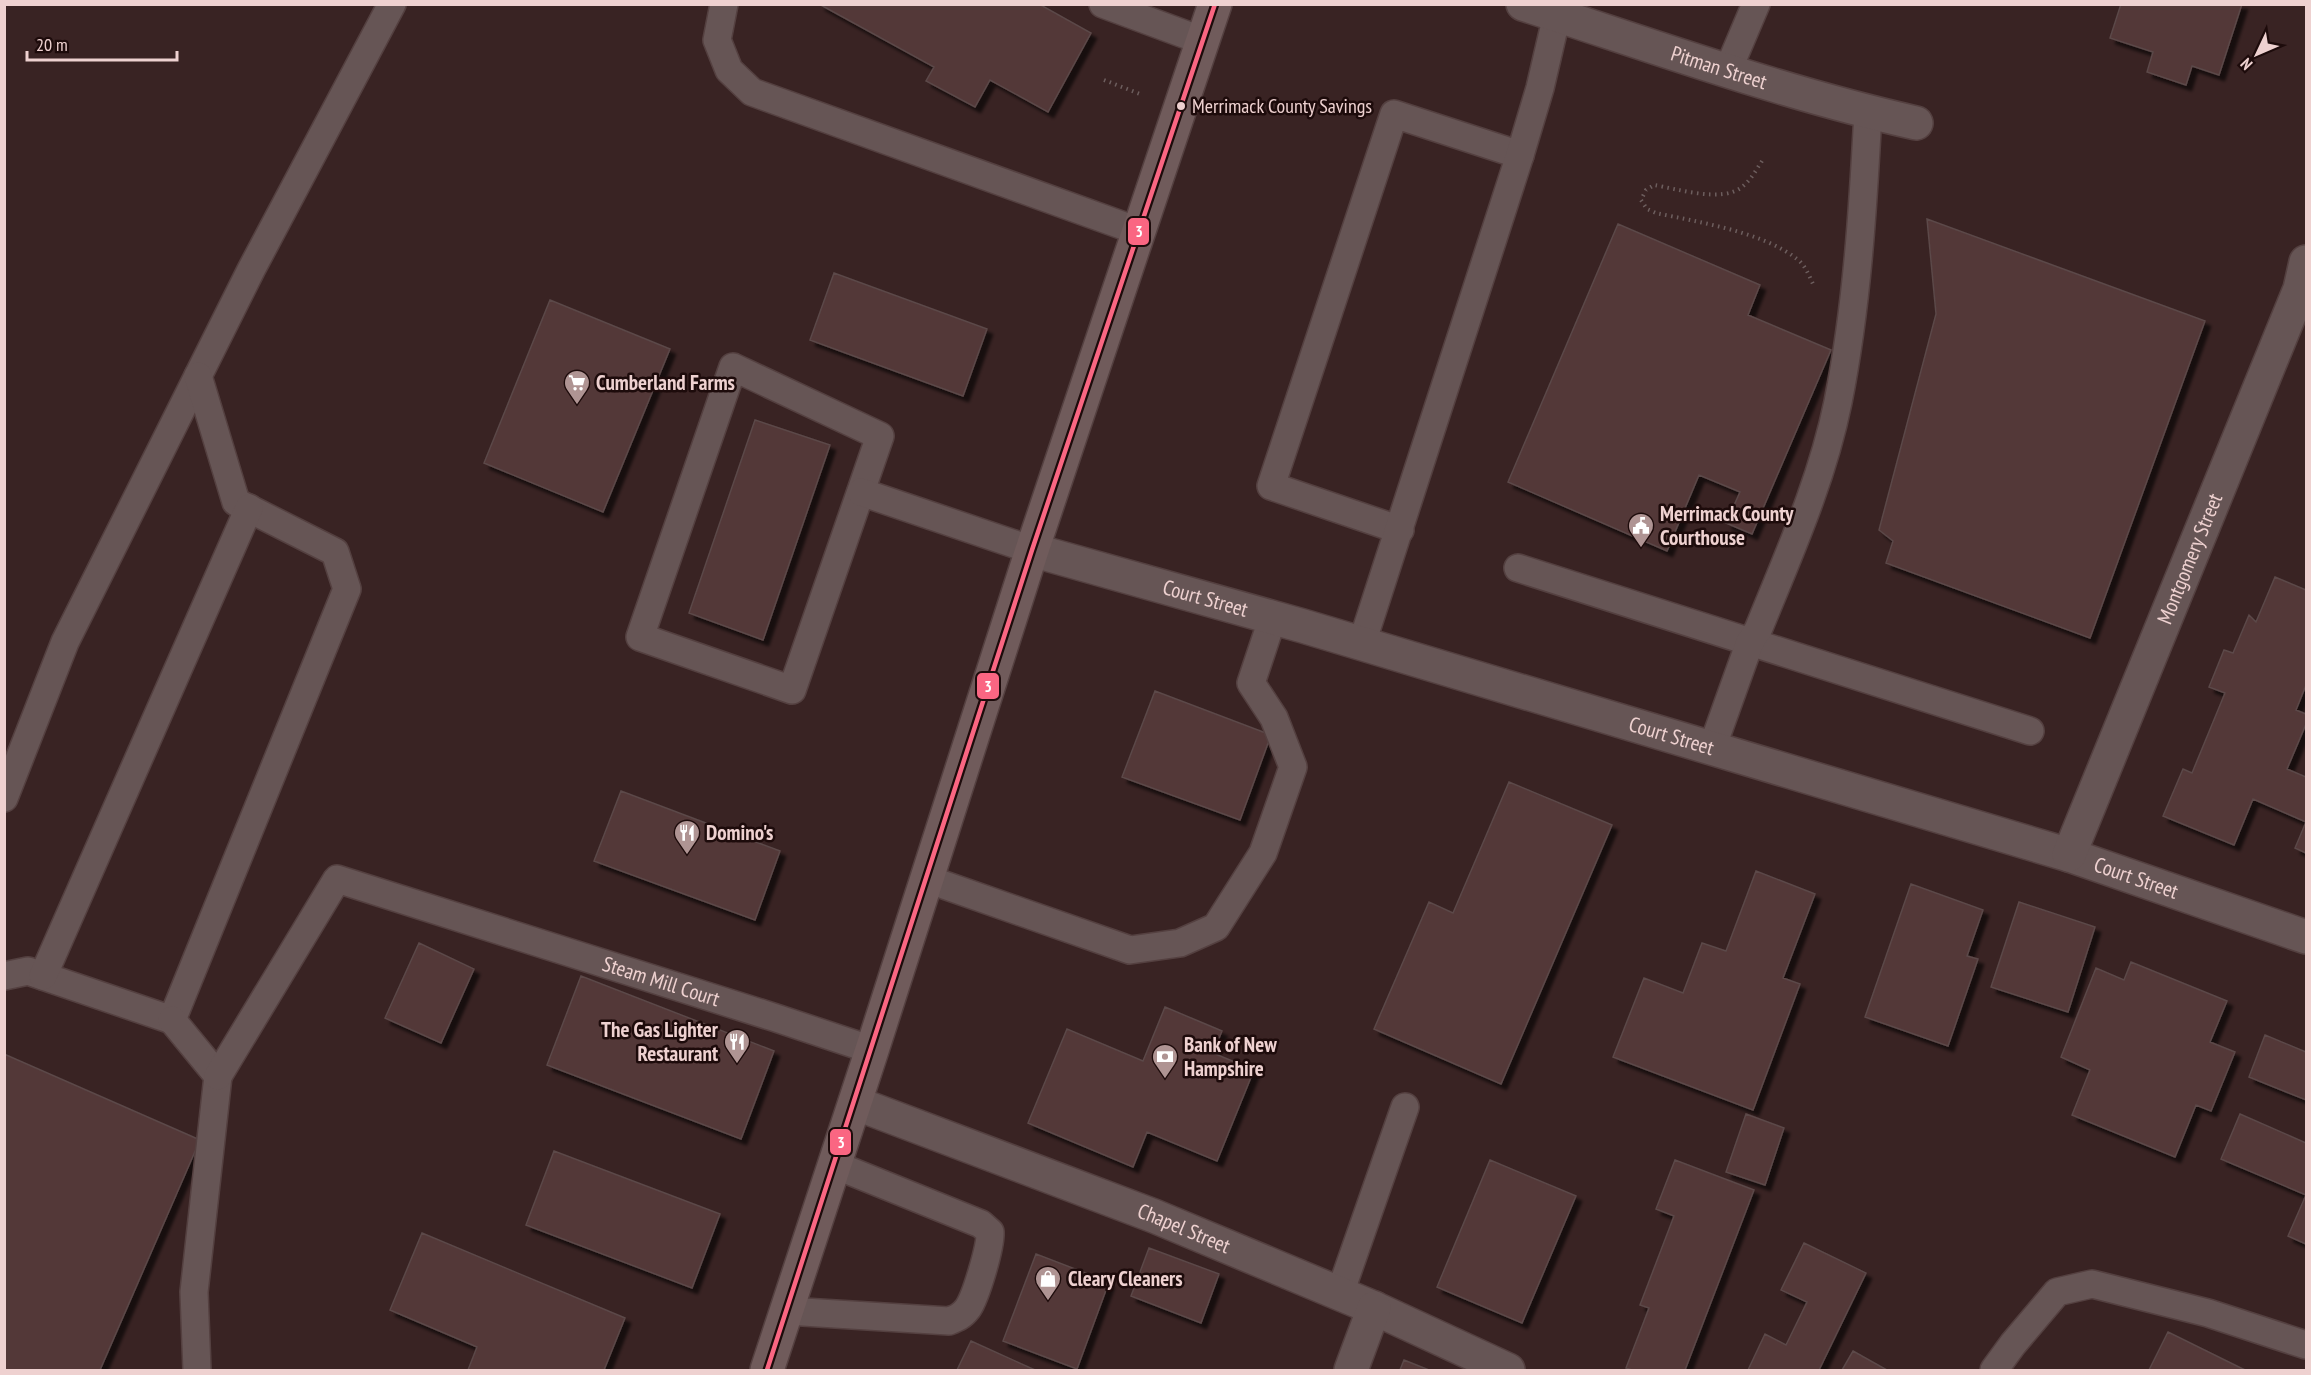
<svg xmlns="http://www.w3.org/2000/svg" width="2311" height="1375" font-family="'PT Sans Narrow',sans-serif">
<defs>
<filter id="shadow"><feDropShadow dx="5.5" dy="5.5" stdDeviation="1.5" flood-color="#0009"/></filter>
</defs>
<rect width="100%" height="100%" fill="#392323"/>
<!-- building -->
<path fill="#533839" stroke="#5b4848" stroke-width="1.5" filter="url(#shadow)" d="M819,4H1039L1091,33L1048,112L990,80L975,107L926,81L934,67Z
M2121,4H2242L2219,75L2192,66L2186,85L2147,72L2153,52L2110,38Z
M1927,219L2205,321L2090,638L1886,563L1893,541L1879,530L1936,314Z
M1618,224L1760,285L1748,315L1831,350L1752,534L1726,523L1740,492L1699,475L1667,551L1508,482Z
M834,273L987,329L963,396L810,340Z
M550,300L670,349L603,512L484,463Z
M755,420L830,445L763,640L689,613Z
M2275,577L2306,590V685L2296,710L2306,714V724L2287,769L2306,777V853L2295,848L2306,822L2253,799L2234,845L2163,816L2183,769L2192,773L2225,693L2209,687L2224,650L2233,653L2249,615L2256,622Z
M1155,691L1271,735L1240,820L1122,777Z
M1509,782L1612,825L1501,1084L1374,1029L1429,902L1453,913Z
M621,791L780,851L755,920L594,861Z
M1756,871L1815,894L1783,978L1800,984L1753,1110L1613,1057L1644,978L1683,993L1702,943L1726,951Z
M1911,884L1983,910L1967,956L1978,959L1948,1046L1865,1017Z
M2019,902L2095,927L2068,1012L1991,987Z
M419,943L474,969L441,1043L385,1018Z
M2131,962L2227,1001L2210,1042L2235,1052L2211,1111L2196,1105L2175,1157L2072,1115L2090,1070L2061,1057L2096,968L2124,980Z
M581,976L774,1051L741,1139L547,1065Z
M1165,1007L1222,1031L1213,1053L1254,1070L1217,1161L1147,1132L1133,1167L1028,1123L1067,1029L1143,1061Z
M2265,1035L2306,1052V1100L2249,1077Z
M4,1054L200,1140L100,1370H4Z
M1746,1114L1784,1128L1765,1185L1726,1172Z
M2240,1114L2306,1143V1244L2288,1236L2306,1195L2221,1159Z
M554,1151L720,1214L692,1288L526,1225Z
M1490,1160L1576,1196L1522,1323L1437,1287Z
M1675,1160L1754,1190L1685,1370H1632L1626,1368L1649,1308L1640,1305L1674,1216L1656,1209Z
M422,1233L625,1318L604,1370H468L477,1347L390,1310Z
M1804,1243L1866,1273L1819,1370H1748L1765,1334L1786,1345L1807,1302L1781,1290Z
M1149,1248L1219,1274L1201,1323L1131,1296Z
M1036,1254L1109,1282L1077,1369L1003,1341Z
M2168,1332L2245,1370H2149Z
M971,1341L1035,1370H957Z
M1853,1351L1887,1370H1842Z
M1404,1360L1429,1370H1400Z"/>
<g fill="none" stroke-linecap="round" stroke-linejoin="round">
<defs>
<g id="service">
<path d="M724,4L717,40L729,70L752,92L1138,231"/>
<path d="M1103,4L1203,41"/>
<path d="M1728,70L1756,4"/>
<path d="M733,367L880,436L792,690L640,637Z"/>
<path d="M861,492L1032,550"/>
<path d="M1400,530L1271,486L1394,114L1520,155"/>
<path d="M1518,568L2030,731"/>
<path d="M1362,643L1520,155L1540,88L1557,15"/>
<path d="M1712,748L1750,642L1758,630C1788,556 1822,481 1838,402C1857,307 1863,209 1868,112"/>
<path d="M4,798L65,642L251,270L392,4"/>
<path d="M927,879L1130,950L1180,943L1216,927L1263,853L1293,767L1274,718L1251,683L1273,617"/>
<path d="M4,976L28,971L172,1020L347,589L335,552L236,502L198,376"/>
<path d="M43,976L249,508"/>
<path d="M172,1020L218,1076L194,1292L197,1370"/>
<path id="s1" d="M218,1076L337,879L773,1017L872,1050"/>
<path d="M1340,1293L1405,1107"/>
<path d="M787,1311L949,1321C957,1318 962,1316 968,1308C976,1296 991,1246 990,1232L981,1224L835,1165"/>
<path d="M1994,1370L2013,1344L2057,1292L2092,1284L2208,1313L2306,1345"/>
</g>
<g id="minor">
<path id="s2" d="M1523,4C1653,46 1783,93 1916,123"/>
<path id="s3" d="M1032,550L1303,626L2069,855L2306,937"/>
<path id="s4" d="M2069,855L2300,289L2306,262"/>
<path id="s5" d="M855,1103L1154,1216L1374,1308L1508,1370"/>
<path d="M1351,1370L1374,1308"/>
</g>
<path id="primary" d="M767,1370L872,1050L1032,550L1215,4"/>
</defs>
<!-- service casing -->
<use href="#service" stroke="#544040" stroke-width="30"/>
<!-- minor casing -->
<use href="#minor" stroke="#544040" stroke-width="36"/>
<!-- primary casing -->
<use href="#primary" stroke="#544040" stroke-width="36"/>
<!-- path -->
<path stroke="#6d5e5e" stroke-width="4" stroke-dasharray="1.5 4.5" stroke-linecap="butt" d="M1104,80L1140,94
M1762,161C1756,170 1751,180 1742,187C1722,203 1678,189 1654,185L1646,190L1641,200L1647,209L1656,213C1698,222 1763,232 1797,259C1806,266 1809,276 1814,286"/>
<!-- service -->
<use href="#service" stroke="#655" stroke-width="27"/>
<!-- minor -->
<use href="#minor" stroke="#655" stroke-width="33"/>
<!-- primary -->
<use href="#primary" stroke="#705b5b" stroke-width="33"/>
<defs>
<path id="bus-1" d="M767,1370L1032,550L1215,4"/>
</defs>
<!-- bus-1 casing -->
<use href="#bus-1" stroke="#1d0b0b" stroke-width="9"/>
<!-- bus-1 -->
<use href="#bus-1" stroke="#fa6682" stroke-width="4.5"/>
</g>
<!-- icons -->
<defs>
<symbol id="supermarket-pin" viewBox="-11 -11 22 30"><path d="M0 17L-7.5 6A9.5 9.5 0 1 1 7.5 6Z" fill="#af9493" stroke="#1d0b0b"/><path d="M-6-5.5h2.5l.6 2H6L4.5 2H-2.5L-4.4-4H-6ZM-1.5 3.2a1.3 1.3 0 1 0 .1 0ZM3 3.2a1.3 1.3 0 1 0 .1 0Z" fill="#fff"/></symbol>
<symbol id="civic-pin" viewBox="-11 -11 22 30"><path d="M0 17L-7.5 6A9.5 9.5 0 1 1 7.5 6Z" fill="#af9493" stroke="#1d0b0b"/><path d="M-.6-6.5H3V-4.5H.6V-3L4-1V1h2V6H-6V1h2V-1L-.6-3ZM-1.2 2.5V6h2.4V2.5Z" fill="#fff"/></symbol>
<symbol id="restaurant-pin" viewBox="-11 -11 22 30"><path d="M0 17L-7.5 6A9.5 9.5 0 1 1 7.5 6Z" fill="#af9493" stroke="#1d0b0b"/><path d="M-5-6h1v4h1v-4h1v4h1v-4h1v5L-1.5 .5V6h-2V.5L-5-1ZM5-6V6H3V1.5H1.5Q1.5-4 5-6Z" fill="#fff"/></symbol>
<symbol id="bank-pin" viewBox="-11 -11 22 30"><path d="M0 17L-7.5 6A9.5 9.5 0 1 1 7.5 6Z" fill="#af9493" stroke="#1d0b0b"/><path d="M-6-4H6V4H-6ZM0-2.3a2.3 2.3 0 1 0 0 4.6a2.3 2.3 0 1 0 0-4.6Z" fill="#fff"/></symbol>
<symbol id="shop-pin" viewBox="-11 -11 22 30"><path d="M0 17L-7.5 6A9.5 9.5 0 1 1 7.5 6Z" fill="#af9493" stroke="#1d0b0b"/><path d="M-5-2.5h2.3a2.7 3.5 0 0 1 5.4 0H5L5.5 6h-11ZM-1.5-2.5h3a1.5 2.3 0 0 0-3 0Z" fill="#fff"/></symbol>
</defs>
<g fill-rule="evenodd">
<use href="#supermarket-pin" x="562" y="368" width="30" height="40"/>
<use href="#civic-pin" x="1626" y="511" width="30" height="40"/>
<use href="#restaurant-pin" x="672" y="818" width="30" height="40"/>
<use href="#restaurant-pin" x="722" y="1027" width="30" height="40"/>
<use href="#bank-pin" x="1150" y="1042" width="30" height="40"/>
<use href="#shop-pin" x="1033" y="1264" width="30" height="40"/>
</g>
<!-- markers -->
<circle fill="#eed1d0" stroke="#1d0b0b" stroke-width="2" cx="1181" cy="106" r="5"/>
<g text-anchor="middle" stroke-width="5" stroke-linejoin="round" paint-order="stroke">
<!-- bus labels -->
<g font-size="20" fill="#eed1d0" stroke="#1d0b0b" text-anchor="start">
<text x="1192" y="113">Merrimack County Savings</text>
</g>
<!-- street labels -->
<g font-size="21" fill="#eed1d0" stroke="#1d0b0b">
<text dy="7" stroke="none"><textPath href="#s2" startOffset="206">Pitman Street</textPath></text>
<text dy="7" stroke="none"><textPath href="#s4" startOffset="320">Montgomery Street</textPath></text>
<text dy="7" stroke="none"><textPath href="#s3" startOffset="180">Court Street</textPath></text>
<text dy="7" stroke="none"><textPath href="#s3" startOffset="666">Court Street</textPath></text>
<text dy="7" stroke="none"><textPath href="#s3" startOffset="1152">Court Street</textPath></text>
<text dy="7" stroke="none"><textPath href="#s1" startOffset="570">Steam Mill Court</textPath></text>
<text dy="7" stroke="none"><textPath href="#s5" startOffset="352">Chapel Street</textPath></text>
</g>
<!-- poi labels -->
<g font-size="21" font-weight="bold" fill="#eed1d0" stroke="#1d0b0b" text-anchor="start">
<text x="596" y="390">Cumberland Farms</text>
<text x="1660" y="521">Merrimack County<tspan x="1660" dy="24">Courthouse</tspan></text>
<text x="706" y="840">Domino's</text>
<text x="718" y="1037" text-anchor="end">The Gas Lighter<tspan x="718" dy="24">Restaurant</tspan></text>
<text x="1184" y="1052">Bank of New<tspan x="1184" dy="24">Hampshire</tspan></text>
<text x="1068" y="1286">Cleary Cleaners</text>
</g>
</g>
<g stroke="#1d0b0b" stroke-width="2">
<rect x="1127" y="217" width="23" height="29" rx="6" fill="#fa6682"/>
<rect x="976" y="672" width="24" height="28" rx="6" fill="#fa6682"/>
<rect x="829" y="1128" width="23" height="28" rx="6" fill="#fa6682"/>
</g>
<g font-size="16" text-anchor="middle" font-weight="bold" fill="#fff">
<text x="1139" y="237">3</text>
<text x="988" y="692">3</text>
<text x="841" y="1148">3</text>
</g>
<!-- border -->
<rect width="2311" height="1375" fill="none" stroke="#eed1d0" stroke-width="12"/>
<!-- north arrow -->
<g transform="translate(2257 54) rotate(226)" stroke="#1d0b0b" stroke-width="4.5" paint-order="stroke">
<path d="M0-4.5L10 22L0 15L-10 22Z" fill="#eed1d0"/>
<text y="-9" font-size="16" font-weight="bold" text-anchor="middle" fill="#eed1d0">N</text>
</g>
<!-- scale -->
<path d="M27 51v9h150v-9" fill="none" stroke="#eed1d0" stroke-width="3"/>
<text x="36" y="51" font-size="18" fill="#eed1d0" stroke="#1d0b0b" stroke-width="4.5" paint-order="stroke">20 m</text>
</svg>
